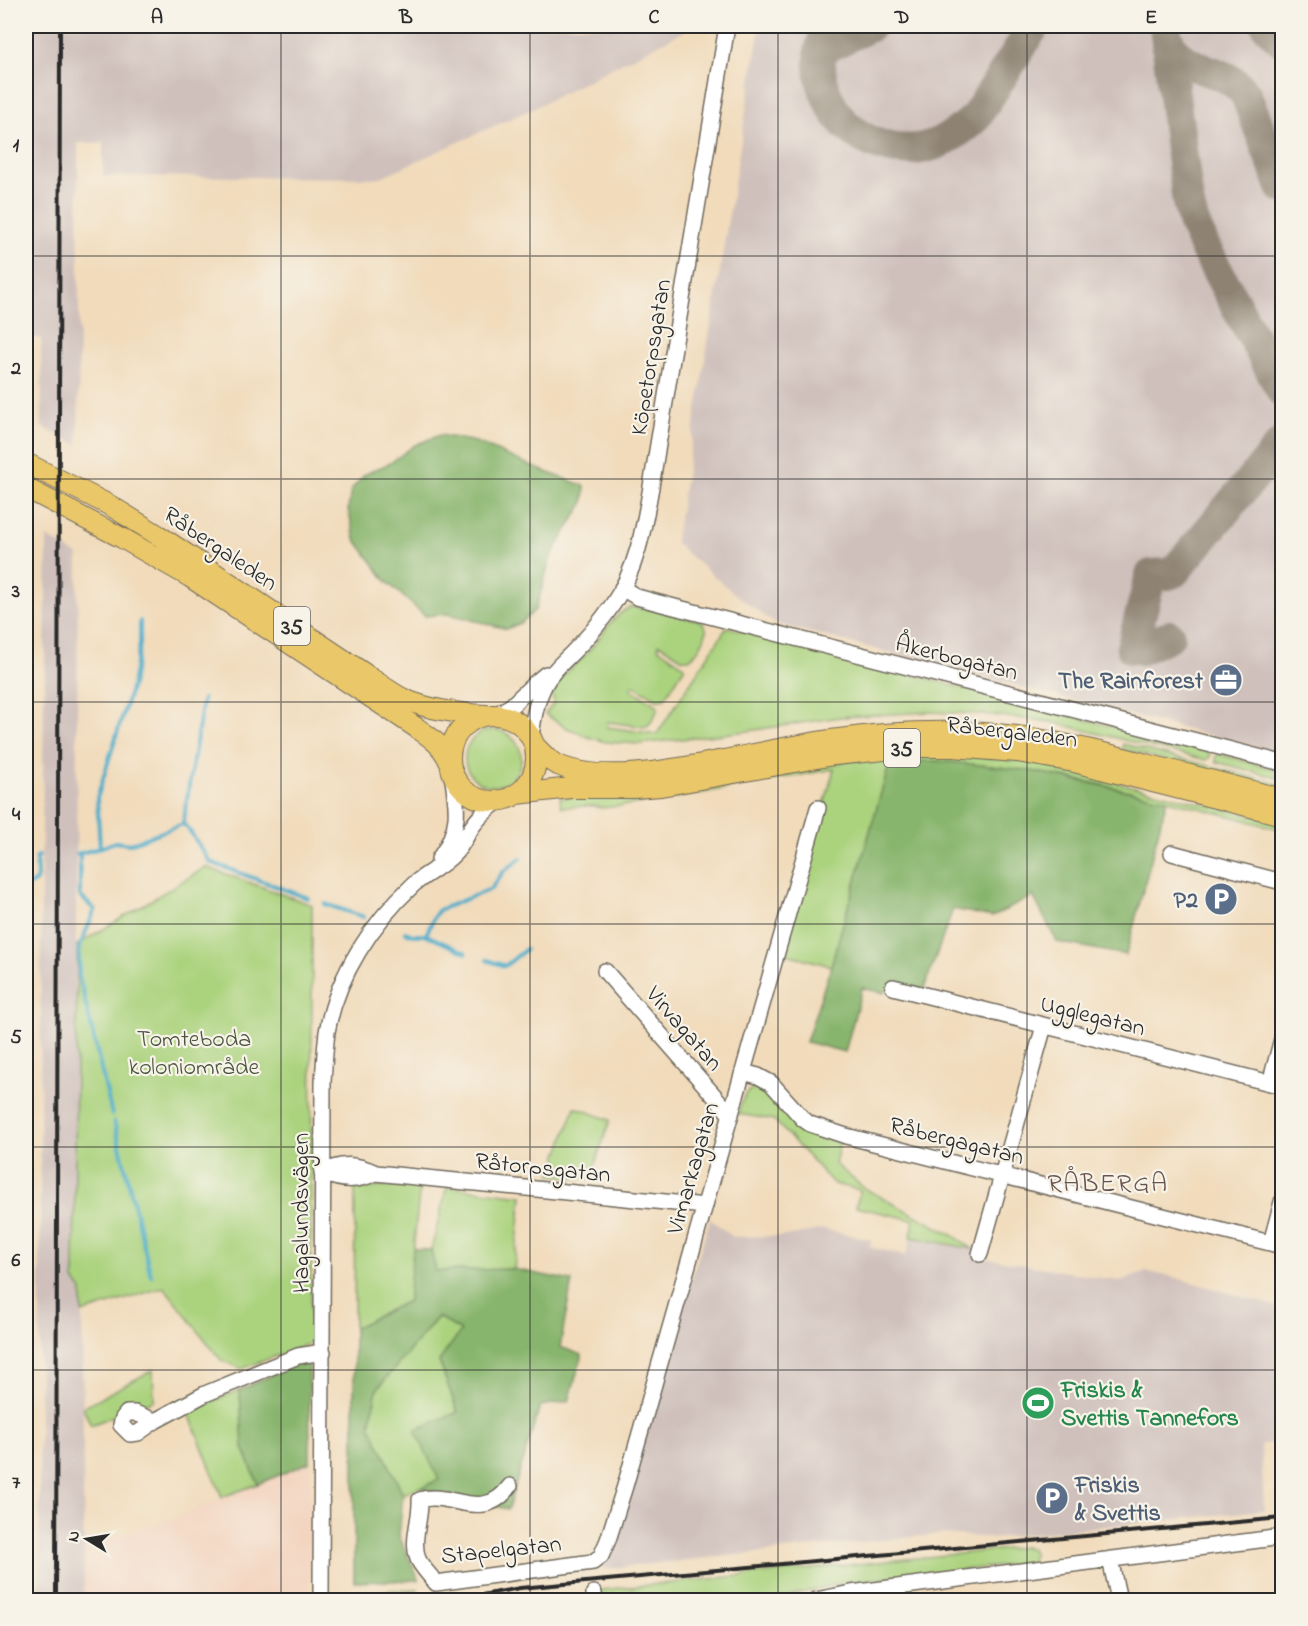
<svg xmlns="http://www.w3.org/2000/svg" width="1308" height="1626" font-family="'Indie Flower',sans-serif">
<rect width="100%" height="100%" fill="#f7f3e8"/>
<filter id="ink" filterUnits="userSpaceOnUse"><feTurbulence type="fractalNoise" baseFrequency=".0167" numOctaves="2"/><feDisplacementMap in="SourceGraphic" scale="12" xChannelSelector="R" yChannelSelector="G"/><feConvolveMatrix kernelMatrix="1 2 1 2 8 2 1 2 1" color-interpolation-filters="sRGB"/></filter>
<filter id="wash" filterUnits="userSpaceOnUse"><feTurbulence type="fractalNoise" baseFrequency=".008" numOctaves="4" result="noise"/><feDisplacementMap in="SourceGraphic" scale="24" xChannelSelector="R" yChannelSelector="G"/><feGaussianBlur stdDeviation="1.35" result="paint"/><feColorMatrix in="noise" values="0 0 0 0 0 0 0 0 0 0 0 0 0 0 0 0 0 1.4 0 .05"/><feComposite in="paint" operator="in"/></filter>
<g filter="url(#wash)">
<rect width="100%" height="100%" fill="#f1dbbb"/>
<!-- built -->
<path fill="#f3d4bf" d="M310,1462L309,1600H84V1546L166,1521Z"/>
<!-- industrial -->
<path fill="#cfc0bb" d="M26,26H694L534,108L379,178L103,176V143H78L79,322L78,445L42,427L41,338H26Z
M760,26H1282V754L774,623L735,594L675,543Z
M47,537L78,555L74,1280L82,1291L84,1600H34L39,1584L41,883Z
M710,1219L733,1237L785,1236L824,1229L871,1240L870,1247L906,1256L911,1237L973,1249L986,1258L1119,1281L1146,1272L1166,1275L1282,1308V1440L1261,1445L1264,1510L992,1538L942,1534L602,1569Z"/>
<!-- green -->
<path fill="#abd37e" stroke="#6b7f54" stroke-width="1.5" d="M630,607L657,610L701,621C704,624 705,625 706,629C707,637 698,651 693,656C689,660 688,659 683,659L659,644L658,648L684,666V668L665,698L657,699L633,685L631,689L655,704L658,708C656,714 651,725 645,727L608,722L607,727L657,734L727,627L1207,751L1210,753V757L1206,760L1051,722L982,714L929,712L840,717L748,731L640,744L606,742L588,737L565,727L545,714L554,703L551,688C562,674 577,665 588,652C602,636 611,617 630,607Z
M465 758a28 28 0 1 1 56 0a28 28 0 1 1-56 0Z
M1123,744L1282,785V790L1122,749Z
M947,754L1033,762L1282,823V830C1170,800 1057,768 941,762C924,761 907,762 890,762L831,966L783,953L834,769L657,801L612,807L602,808L593,806L561,807L560,798L834,763L890,757Z
M1219,754L1282,771V779L1216,762V756Z
M206,867L312,905L311,1343L242,1369L221,1360L164,1287L82,1313V1291L74,1280L77,945Z
M757,1088L765,1090L799,1125L810,1132L840,1142L835,1164L864,1188L954,1236L973,1249L911,1237L914,1220L856,1207L860,1190L834,1184L774,1120L738,1114C741,1101 744,1091 757,1088Z
M575,1107L610,1120L590,1179L551,1175Z
M420,1184L408,1301L354,1328L355,1189Z
M447,1187L522,1196L514,1269L435,1271L431,1250Z
M438,1317L461,1331L439,1361L458,1413L439,1480L403,1494L370,1426L377,1389Z
M153,1370L154,1400L91,1425L83,1407Z
M240,1390L243,1447L258,1484L222,1497L188,1411Z
M1025,1547L1031,1549L1034,1555L1031,1563L846,1582L772,1600H602L601,1590Z
M419,1589L385,1600H348L351,1594L355,1592Z"/>
<!-- forest -->
<path fill="#88b56d" stroke="#5a704c" stroke-width="1.5" d="M440,435L476,442L543,471L585,486L584,502L551,556L536,609L522,622L507,629L448,614L425,616L386,581L355,539L348,509L351,490L365,474L390,463L415,445Z
M938,761L991,766L1032,771L1167,799L1126,955L1057,942L1033,896L992,917L953,909L924,989L893,982L884,993L862,988L845,1052L806,1042L831,966L890,762Z
M413,1249L431,1250L436,1271L514,1269L572,1281L560,1347L582,1355L569,1401L540,1406L508,1509L419,1488L439,1480L415,1430L458,1412L439,1361L461,1331L438,1317L377,1389L370,1426L403,1494L399,1536L419,1580L354,1582V1328L408,1301Z
M309,1362L310,1462L258,1484L243,1447L240,1390L298,1363Z"/>
<g fill="none" stroke-linecap="round" stroke-linejoin="round">
<!-- stream -->
<path stroke="#4aacc9" stroke-width="4" d="M183,824L203,699
M100,848L97,798L132,685L140,644V621
M77,854L100,848L115,842L130,844L183,824L187,827L210,862L308,898
M80,854V896L95,910L79,948V976L112,1115
M26,887L36,881L37,875L36,858L39,856
M325,904L364,917
M405,932L413,935H426L466,953
M426,935L435,915L439,910L491,889L503,872L521,858
M487,960L505,966L526,949
M114,1121L151,1276"/>
<!-- taxiway -->
<path stroke="#8e8373" stroke-width="32" d="M828,26C817,51 817,76 829,101C846,138 893,159 933,145C950,139 962,130 975,118L1034,26
M1165,26L1188,202L1193,221L1205,248L1282,391
M1267,26L1282,41
M1166,35C1180,78 1224,62 1246,95L1282,187
M820,50L870,26
M1133,645L1141,649L1169,636
M1132,648L1151,575L1169,574L1174,572L1282,443"/>
</g>
</g>
<g filter="url(#ink)">
<g fill="none" stroke-linecap="round" stroke-linejoin="round">
<defs>
<path id="minor" d="M622,588L637,597L655,602L1282,763
M495,715L511,706L535,683L546,674
M531,737C533,719 536,701 545,684C552,671 562,663 572,653C587,638 601,622 613,604C637,569 644,527 651,487L727,26
M1172,853L1282,882
M439,859C461,828 458,810 452,774
M605,971L731,1115
M893,987L1282,1086
M743,1072L758,1076L771,1083L803,1119L810,1124L846,1136L1282,1246
M1270,1083L1282,1039
M322,1173C341,1162 357,1164 376,1173L705,1206
M322,1173C343,1181 355,1182 376,1173
M1271,1243L1282,1202
M980,1254L1044,1026
M155,1421L138,1433L130,1434L121,1425L123,1418L127,1413H135L155,1421L205,1394L298,1356L323,1352
M510,1486C483,1524 451,1490 420,1500C421,1519 411,1540 418,1559C422,1568 430,1575 436,1583L593,1562L601,1556L608,1540L625,1486L818,808
M1110,1559L1119,1600
M594,1593V1600
M321,1600L323,1082C324,1066 325,1049 327,1032C337,975 372,923 414,884C427,873 443,866 454,854C462,846 466,836 472,827C479,816 488,809 498,801
M816,1600L851,1593L1282,1537"/>
<path id="major" d="M26,463L111,506L158,535L374,680C383,686 392,693 402,698C428,710 457,713 485,715
M26,488L122,538L190,577L417,728C433,739 442,745 450,763
M450 758a43 43 0 1 1 86 0a43 43 0 1 1-86 0Z
M534,745C542,753 548,761 558,765C604,785 681,768 729,759C763,752 797,745 831,740C893,731 955,729 1017,736C1062,742 1106,753 1150,765C1194,776 1238,787 1282,799
M517,794L571,788H634L661,786L834,755L915,747H953L1017,752L1074,762L1282,815"/>
</defs>
<!-- minor casing -->
<use href="#minor" stroke="#70695d" stroke-width="18"/>
<!-- major casing -->
<use href="#major" stroke="#70695d" stroke-width="22"/>
<!-- minor -->
<use href="#minor" stroke="#fff" stroke-width="15"/>
<!-- major -->
<use href="#major" stroke="#eac769" stroke-width="20"/>
<!-- rail -->
<path stroke="#2b2b2b" stroke-width="4" d="M56,1600L60,26
M455,1600L520,1588L1282,1518"/>
</g>
</g>
<!-- grid -->
<path fill="none" stroke="#2b2b2b" stroke-width="1.5" stroke-opacity="0.55" d="M281,26V1600M530,26V1600M778,26V1600M1027,26V1600M26,256H1282M26,479H1282M26,702H1282M26,924H1282M26,1147H1282M26,1370H1282"/>
<!-- icons -->
<defs>
<symbol id="office-disc" viewBox="-11 -11 22 22"><circle r="9.5" fill="#5c6f8a" stroke="#f7f3e8"/><path d="M-6-3h4V-5.5h4V-3h4V5H-6ZM-1-4.5V-3h2v-1.5ZM-6 0V1H6V0Z" fill="#fff"/></symbol>
<symbol id="parking-disc" viewBox="-11 -11 22 22"><circle r="9.5" fill="#5c6f8a" stroke="#f7f3e8"/><path d="M-3.5-5.5H1a3.5 3.5 0 0 1 0 7H-1V5.5H-3.5ZM-1-3.4V-.6H.8a1.4 1.4 0 0 0 0-2.8Z" fill="#fff"/></symbol>
<symbol id="stadium-disc" viewBox="-11 -11 22 22"><circle r="9.5" fill="#2e9e5b" stroke="#f7f3e8"/><path d="M0-5a6.5 5 0 1 0 0 10a6.5 5 0 1 0 0-10ZM-3.5-1.8h7v3.6h-7Z" fill="#fff"/></symbol>
</defs>
<g fill-rule="evenodd">
<use href="#office-disc" x="1207" y="661" width="38" height="38"/>
<use href="#parking-disc" x="1202" y="880" width="38" height="38"/>
<use href="#stadium-disc" x="1019" y="1384" width="38" height="38"/>
<use href="#parking-disc" x="1033" y="1479" width="38" height="38"/>
</g>
<g text-anchor="middle" stroke-width="4.5" stroke-linejoin="round" paint-order="stroke">
<!-- shield labels -->
<g fill="#f7f3e8" stroke="#686764" stroke-width="1.5">
<rect x="274" y="607" width="36" height="38" rx="4.5"/>
<rect x="884" y="729" width="36" height="38" rx="4.5"/>
</g>
<g font-size="22" font-weight="bold" fill="#2b2b2b">
<text x="292" y="634">35</text>
<text x="902" y="756">35</text>
</g>
<!-- street labels -->
<g font-size="24" fill="#2b2b2b" stroke="#f7f3e8">
<text transform="translate(650 357) rotate(-81)" y="8">Köpetorpsgatan</text>
<text transform="translate(221 548) rotate(34)" y="8">Råbergaleden</text>
<text transform="translate(957 657) rotate(14)" y="8">Åkerbogatan</text>
<text transform="translate(1012 731) rotate(7)" y="8">Råbergaleden</text>
<text transform="translate(1093 1015) rotate(14)" y="8">Ugglegatan</text>
<text transform="translate(685 1028) rotate(49)" y="8">Virvagatan</text>
<text transform="translate(957 1140) rotate(14)" y="8">Råbergagatan</text>
<text transform="translate(543 1167) rotate(6)" y="8">Råtorpsgatan</text>
<text transform="translate(692 1168) rotate(-74)" y="8">Vimarkagatan</text>
<text transform="translate(300 1213) rotate(-90)" y="8">Hagalundsvägen</text>
<text transform="translate(501 1549) rotate(-6)" y="8">Stapelgatan</text>
</g>
<!-- service labels -->
<g font-size="24" font-weight="bold" fill="#4e5e75" stroke="#f7f3e8" text-anchor="end">
<text x="1203" y="688">The Rainforest</text>
<text x="1198" y="907">P2</text>
<text x="1075" y="1492" text-anchor="start">Friskis<tspan x="1075" dy="28">&amp; Svettis</tspan></text>
</g>
<!-- park labels -->
<g font-size="24" fill="#4b5540" stroke="#f7f3e8">
<text x="194" y="1046">Tomteboda<tspan x="194" dy="28">koloniområde</tspan></text>
</g>
<!-- leisure labels -->
<g font-size="24" font-weight="bold" fill="#27864d" stroke="#f7f3e8" text-anchor="start">
<text x="1061" y="1397">Friskis &amp;<tspan x="1061" dy="28">Svettis Tannefors</tspan></text>
</g>
<!-- neighbourhood labels -->
<g font-size="26" letter-spacing="1.5" fill="#6a554e" stroke="#f7f3e8">
<text x="1108" y="1191">RÅBERGA</text>
</g>
</g>
<!-- margin -->
<rect width="1308" height="1626" fill="none" stroke="#f7f3e8" stroke-width="66"/>
<!-- north arrow -->
<g transform="translate(87 1539) rotate(281)" stroke="#f7f3e8" stroke-width="4.5" paint-order="stroke">
<path d="M0-4.5L10 22L0 15L-10 22Z" fill="#2b2b2b"/>
<text y="-9" font-size="16" font-weight="bold" text-anchor="middle" fill="#2b2b2b">N</text>
</g>
<rect x="33" y="33" width="1242" height="1560" fill="none" stroke="#2b2b2b" stroke-width="2"/>
<g font-size="20" text-anchor="middle" font-weight="bold" fill="#2b2b2b">
<text x="157" y="23">A</text>
<text x="406" y="23">B</text>
<text x="654" y="23">C</text>
<text x="902" y="23">D</text>
<text x="1151" y="23">E</text>
<text x="16" y="151">1</text>
<text x="16" y="374">2</text>
<text x="16" y="597">3</text>
<text x="16" y="820">4</text>
<text x="16" y="1043">5</text>
<text x="16" y="1266">6</text>
<text x="16" y="1488">7</text>
</g>
</svg>
